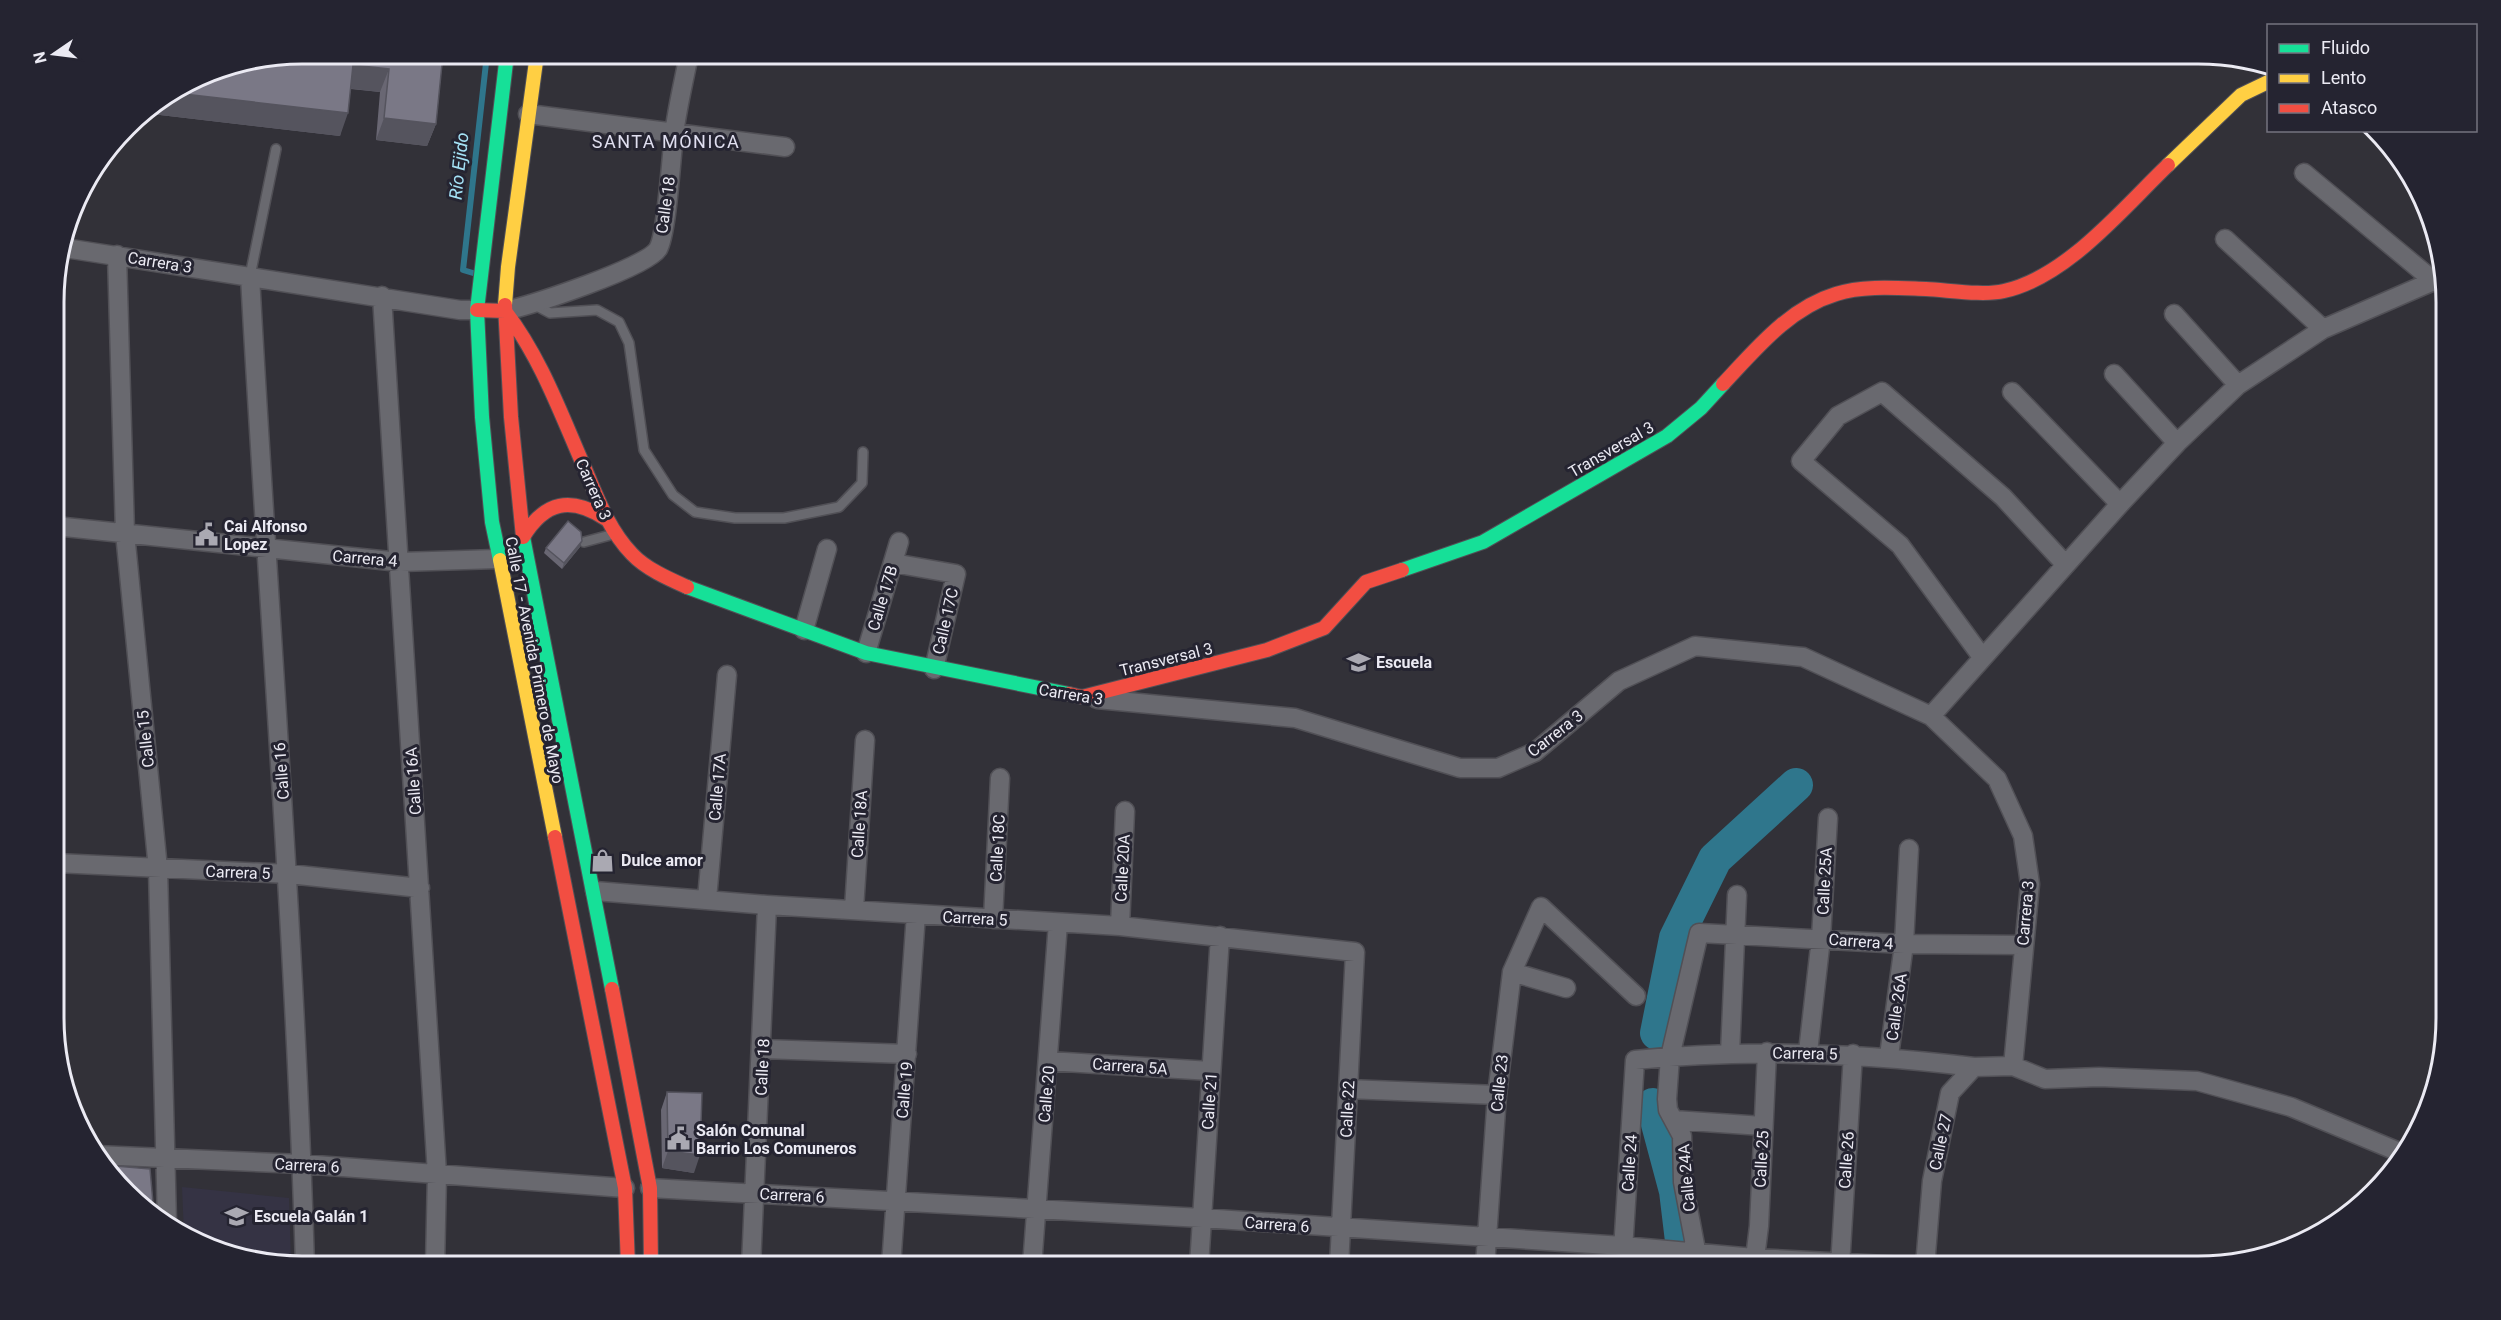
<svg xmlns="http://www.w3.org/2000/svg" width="2501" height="1320" font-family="Roboto,sans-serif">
<rect width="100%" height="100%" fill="#323138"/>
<!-- built -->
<path fill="#353344" d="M182,1187L289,1198L291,1263L192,1240L184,1234Z"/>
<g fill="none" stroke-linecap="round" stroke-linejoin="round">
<!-- stream -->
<path stroke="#2f768c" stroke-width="6" d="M473,273L463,270L487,54"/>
<!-- river -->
<path stroke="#2f768c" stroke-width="34" d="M1657,1033L1676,938L1715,859L1796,785
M1653,1105L1676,1191L1685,1266"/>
<defs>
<path id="lane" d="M250,276L276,149
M533,304L550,313L597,310L619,322L629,343L644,450L673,495L695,512L735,518H784L839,507L862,483L863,452
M584,542L614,534"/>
<path id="street" d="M528,114L785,147
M2304,173L2435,282
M2225,239L2323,329
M65,248L460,310H477
M117,255L125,533L158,869L167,1223
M250,276C268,606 295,936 305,1266
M382,296L437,1174L435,1266
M505,311C531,305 646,268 658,249C667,234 671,158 674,135C677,108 684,81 689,54
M2174,314L2238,385
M2114,374L2177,443
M2012,392L2120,504
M55,526L400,562L497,559
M893,563L956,574L934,669
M804,630L827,549
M866,653L899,542
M1982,657L1900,545L1801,461L1838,416L1882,392L2003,497L2065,564
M1097,699L1295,718L1460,768H1498L1535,752L1619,681L1695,646L1803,657L1931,716L1997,779L2023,836L2030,884L2013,1066
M1931,716L2120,504L2177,443L2238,385L2323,329L2445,276
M56,863L289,874L420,888
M595,891L767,905L1120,926L1355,952L1339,1266
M707,899L727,675
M854,909L865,740
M993,919L1000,778
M1120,926L1125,811
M1512,972L1566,988
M763,1049L907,1054
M1808,1052L1821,938L1828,818
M1730,1053L1737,895
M1889,1056L1904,944L1909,849
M1048,1061L1211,1071
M1348,1089L1497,1095
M1674,1120L1763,1126
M96,1155L302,1164L625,1188
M650,1188L1202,1218L1623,1246L1754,1258L1904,1266
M751,1266L767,905
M891,1266L916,914
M1032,1266L1058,923
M1199,1266L1220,936
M1485,1266L1497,1095L1512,972L1541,907L1636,996
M1622,1266L1635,1060C1749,1048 1860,1053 1974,1067
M1699,1266L1683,1182L1682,1136L1668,1110L1667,1099L1670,1057L1699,933L1904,944L2022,945
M1754,1266L1759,1226L1767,1052
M1840,1266L1853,1054
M1925,1266L1932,1181L1950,1093L1974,1067L2013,1066L2045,1079L2099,1077L2197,1081L2291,1107L2404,1154"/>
<path id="fast" d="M523,537L612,989
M500,560L492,522L482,417L477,310L507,54
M1402,570L1483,542L1667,436L1701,408L1723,384
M687,587L866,653L1069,694"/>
<path id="slow" d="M2168,165L2241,95L2268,82
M505,305L508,267L537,54
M500,560L555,837"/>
<path id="jam" d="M505,305L511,417L523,537
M477,310L505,311C540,357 559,409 582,462C596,494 607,528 632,554C646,569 669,579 687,587
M1723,384C1755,350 1789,308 1836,294C1863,285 1898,288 1926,289C1948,290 1983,296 2004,291C2067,277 2122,209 2168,165
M523,537C545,501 571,496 606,519
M1069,694L1082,697L1267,650L1324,628L1366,582L1402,570
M555,837L625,1188L628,1266
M612,989L650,1188L651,1266"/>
</defs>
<!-- lane casing -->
<use href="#lane" stroke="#515056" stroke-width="12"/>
<!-- street casing -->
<use href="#street" stroke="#515056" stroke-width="21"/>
<!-- fast casing -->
<use href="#fast" stroke="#515056" stroke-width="16"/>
<!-- slow casing -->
<use href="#slow" stroke="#515056" stroke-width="16"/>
<!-- jam casing -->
<use href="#jam" stroke="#515056" stroke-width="16"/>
<!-- lane -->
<use href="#lane" stroke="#69696f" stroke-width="9"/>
<!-- street -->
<use href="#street" stroke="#69696f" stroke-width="18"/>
<!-- fast -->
<use href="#fast" stroke="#16e098" stroke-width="14"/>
<!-- slow -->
<use href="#slow" stroke="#ffcf43" stroke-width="14"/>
<!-- jam -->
<use href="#jam" stroke="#f24e42" stroke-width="14"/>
</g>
<!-- wall -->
<path fill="#696773" d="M443,54L436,124L427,146L376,140L380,92L351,89L340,136L143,113L208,73Z
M580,547L562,569L544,553L546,548Z
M667,1092L694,1173L662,1168L661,1110Z"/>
<!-- shaded-wall -->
<path fill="#55545e" d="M353,65L389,69L380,92L345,88Z
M175,93L348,113L340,136L143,113Z
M384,118L436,124L427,146L376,140Z
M582,541L580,547L562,569L564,563Z
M668,1151L700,1155L694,1173L662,1168Z"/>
<!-- building -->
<path fill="#7a7886" stroke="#55545e" stroke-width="1.5" d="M303,54H443L436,124L384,118L389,69L353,65L348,113L175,93L208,73Z
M568,521L581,532L582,541L564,563L546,548Z
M667,1092L702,1093L700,1155L668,1151Z
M104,1165L150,1169L154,1214L139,1204Z"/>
<!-- icons -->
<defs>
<symbol id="civic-bare" viewBox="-9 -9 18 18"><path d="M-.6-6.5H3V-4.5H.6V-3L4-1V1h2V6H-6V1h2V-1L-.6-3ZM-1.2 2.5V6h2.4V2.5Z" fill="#aaa9b2" stroke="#252431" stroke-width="2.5" paint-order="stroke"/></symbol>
<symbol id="school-bare" viewBox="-9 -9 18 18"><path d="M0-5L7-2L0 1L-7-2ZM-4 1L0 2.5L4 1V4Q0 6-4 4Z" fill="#aaa9b2" stroke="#252431" stroke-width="2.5" paint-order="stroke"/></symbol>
<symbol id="shop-bare" viewBox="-9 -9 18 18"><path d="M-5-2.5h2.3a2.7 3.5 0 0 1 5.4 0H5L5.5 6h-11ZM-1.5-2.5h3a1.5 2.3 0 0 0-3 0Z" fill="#aaa9b2" stroke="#252431" stroke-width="2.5" paint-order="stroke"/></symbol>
</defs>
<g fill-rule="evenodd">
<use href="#civic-bare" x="190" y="518" width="33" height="33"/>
<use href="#school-bare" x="1342" y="646" width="33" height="33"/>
<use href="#shop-bare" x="586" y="844" width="33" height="33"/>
<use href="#civic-bare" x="662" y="1122" width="33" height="33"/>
<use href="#school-bare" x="220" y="1200" width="33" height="33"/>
</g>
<g text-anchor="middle" stroke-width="6" stroke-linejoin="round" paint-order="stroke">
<!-- street labels -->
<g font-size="16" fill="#ebeaf3" stroke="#252431">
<text transform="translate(665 205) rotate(-82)" y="6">Calle 18</text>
<text transform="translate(160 262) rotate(9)" y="6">Carrera 3</text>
<text transform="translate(1611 449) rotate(-30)" y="6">Transversal 3</text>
<text transform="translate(594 489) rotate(66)" y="6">Carrera 3</text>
<text transform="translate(365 558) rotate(5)" y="6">Carrera 4</text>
<text transform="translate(882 598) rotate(-73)" y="6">Calle 17B</text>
<text transform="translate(945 621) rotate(-77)" y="6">Calle 17C</text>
<text transform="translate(1166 659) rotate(-14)" y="6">Transversal 3</text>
<text transform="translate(535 660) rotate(79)" y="6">Calle 17 - Avenida Primero de Mayo</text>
<text transform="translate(1071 694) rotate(9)" y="6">Carrera 3</text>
<text transform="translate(1555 733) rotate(-38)" y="6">Carrera 3</text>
<text transform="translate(145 739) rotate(-96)" y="6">Calle 15</text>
<text transform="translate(281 771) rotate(-94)" y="6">Calle 16</text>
<text transform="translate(413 781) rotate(-94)" y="6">Calle 16A</text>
<text transform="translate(717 787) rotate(-85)" y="6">Calle 17A</text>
<text transform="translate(859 824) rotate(-86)" y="6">Calle 18A</text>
<text transform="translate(997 848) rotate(-87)" y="6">Calle 18C</text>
<text transform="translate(1122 868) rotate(-87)" y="6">Calle 20A</text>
<text transform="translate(238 872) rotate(2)" y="6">Carrera 5</text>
<text transform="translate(1824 881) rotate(-87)" y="6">Calle 25A</text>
<text transform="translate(2025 913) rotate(-85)" y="6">Carrera 3</text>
<text transform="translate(975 918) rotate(3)" y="6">Carrera 5</text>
<text transform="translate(1861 941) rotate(4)" y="6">Carrera 4</text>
<text transform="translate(1896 1007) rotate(-82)" y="6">Calle 26A</text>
<text transform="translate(1805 1053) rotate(1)" y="6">Carrera 5</text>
<text transform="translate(1130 1066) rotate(4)" y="6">Carrera 5A</text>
<text transform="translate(762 1067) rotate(-87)" y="6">Calle 18</text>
<text transform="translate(1499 1083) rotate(-84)" y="6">Calle 23</text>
<text transform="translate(904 1090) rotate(-85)" y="6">Calle 19</text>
<text transform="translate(1046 1094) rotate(-85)" y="6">Calle 20</text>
<text transform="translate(1209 1101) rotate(-86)" y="6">Calle 21</text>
<text transform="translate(1347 1109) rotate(-87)" y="6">Calle 22</text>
<text transform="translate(1940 1142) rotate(-78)" y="6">Calle 27</text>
<text transform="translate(1761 1159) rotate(-87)" y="6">Calle 25</text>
<text transform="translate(1846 1160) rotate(-86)" y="6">Calle 26</text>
<text transform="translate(1629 1163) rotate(-86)" y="6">Calle 24</text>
<text transform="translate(307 1165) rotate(3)" y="6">Carrera 6</text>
<text transform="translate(1686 1178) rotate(-95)" y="6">Calle 24A</text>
<text transform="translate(792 1195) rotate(3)" y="6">Carrera 6</text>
<text transform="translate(1277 1224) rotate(4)" y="6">Carrera 6</text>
</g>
<!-- poi labels -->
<g font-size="16" font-weight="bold" fill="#ebeaf3" stroke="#252431" text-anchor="start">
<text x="224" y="532">Cai Alfonso<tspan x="224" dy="18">Lopez</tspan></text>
<text x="1376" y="668">Escuela</text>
<text x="621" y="866">Dulce amor</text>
<text x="696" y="1136">Salón Comunal<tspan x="696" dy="18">Barrio Los Comuneros</tspan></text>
<text x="254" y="1222">Escuela Galán 1</text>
</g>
<!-- neighbourhood labels -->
<g font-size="18" letter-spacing="1.5" fill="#e0dff0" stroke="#252431">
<text x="666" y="148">SANTA MÓNICA</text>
</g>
<!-- water labels -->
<g font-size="18" font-style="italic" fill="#a4e1f5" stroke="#252431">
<text transform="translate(459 166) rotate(-84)" y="6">Río Ejido</text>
</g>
</g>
<!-- crop -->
<path d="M0 0H2501V1320H0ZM302 64H2198A238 238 0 0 1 2436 302V1018A238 238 0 0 1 2198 1256H302A238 238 0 0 1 64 1018V302A238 238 0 0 1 302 64Z" fill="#252431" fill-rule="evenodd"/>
<path fill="none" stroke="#ebeaf3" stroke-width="3" d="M302 64H2198A238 238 0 0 1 2436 302V1018A238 238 0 0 1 2198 1256H302A238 238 0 0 1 64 1018V302A238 238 0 0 1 302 64Z"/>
<!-- legend -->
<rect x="2267" y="24" width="210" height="108" fill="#252431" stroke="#74737f" stroke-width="1.5"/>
<rect x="2279" y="44" width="30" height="9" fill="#16e098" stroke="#74737f" stroke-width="1.5"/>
<text x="2321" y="54" font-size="18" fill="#ebeaf3">Fluido</text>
<rect x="2279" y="74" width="30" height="9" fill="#ffcf43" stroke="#74737f" stroke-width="1.5"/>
<text x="2321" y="84" font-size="18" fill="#ebeaf3">Lento</text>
<rect x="2279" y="104" width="30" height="9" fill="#f24e42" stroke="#74737f" stroke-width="1.5"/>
<text x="2321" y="114" font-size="18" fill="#ebeaf3">Atasco</text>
<!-- north arrow -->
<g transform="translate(54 54) rotate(256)" stroke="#252431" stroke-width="4.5" paint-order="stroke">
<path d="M0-4.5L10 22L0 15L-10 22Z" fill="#ebeaf3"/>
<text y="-9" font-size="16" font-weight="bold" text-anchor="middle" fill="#ebeaf3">N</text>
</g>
</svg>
